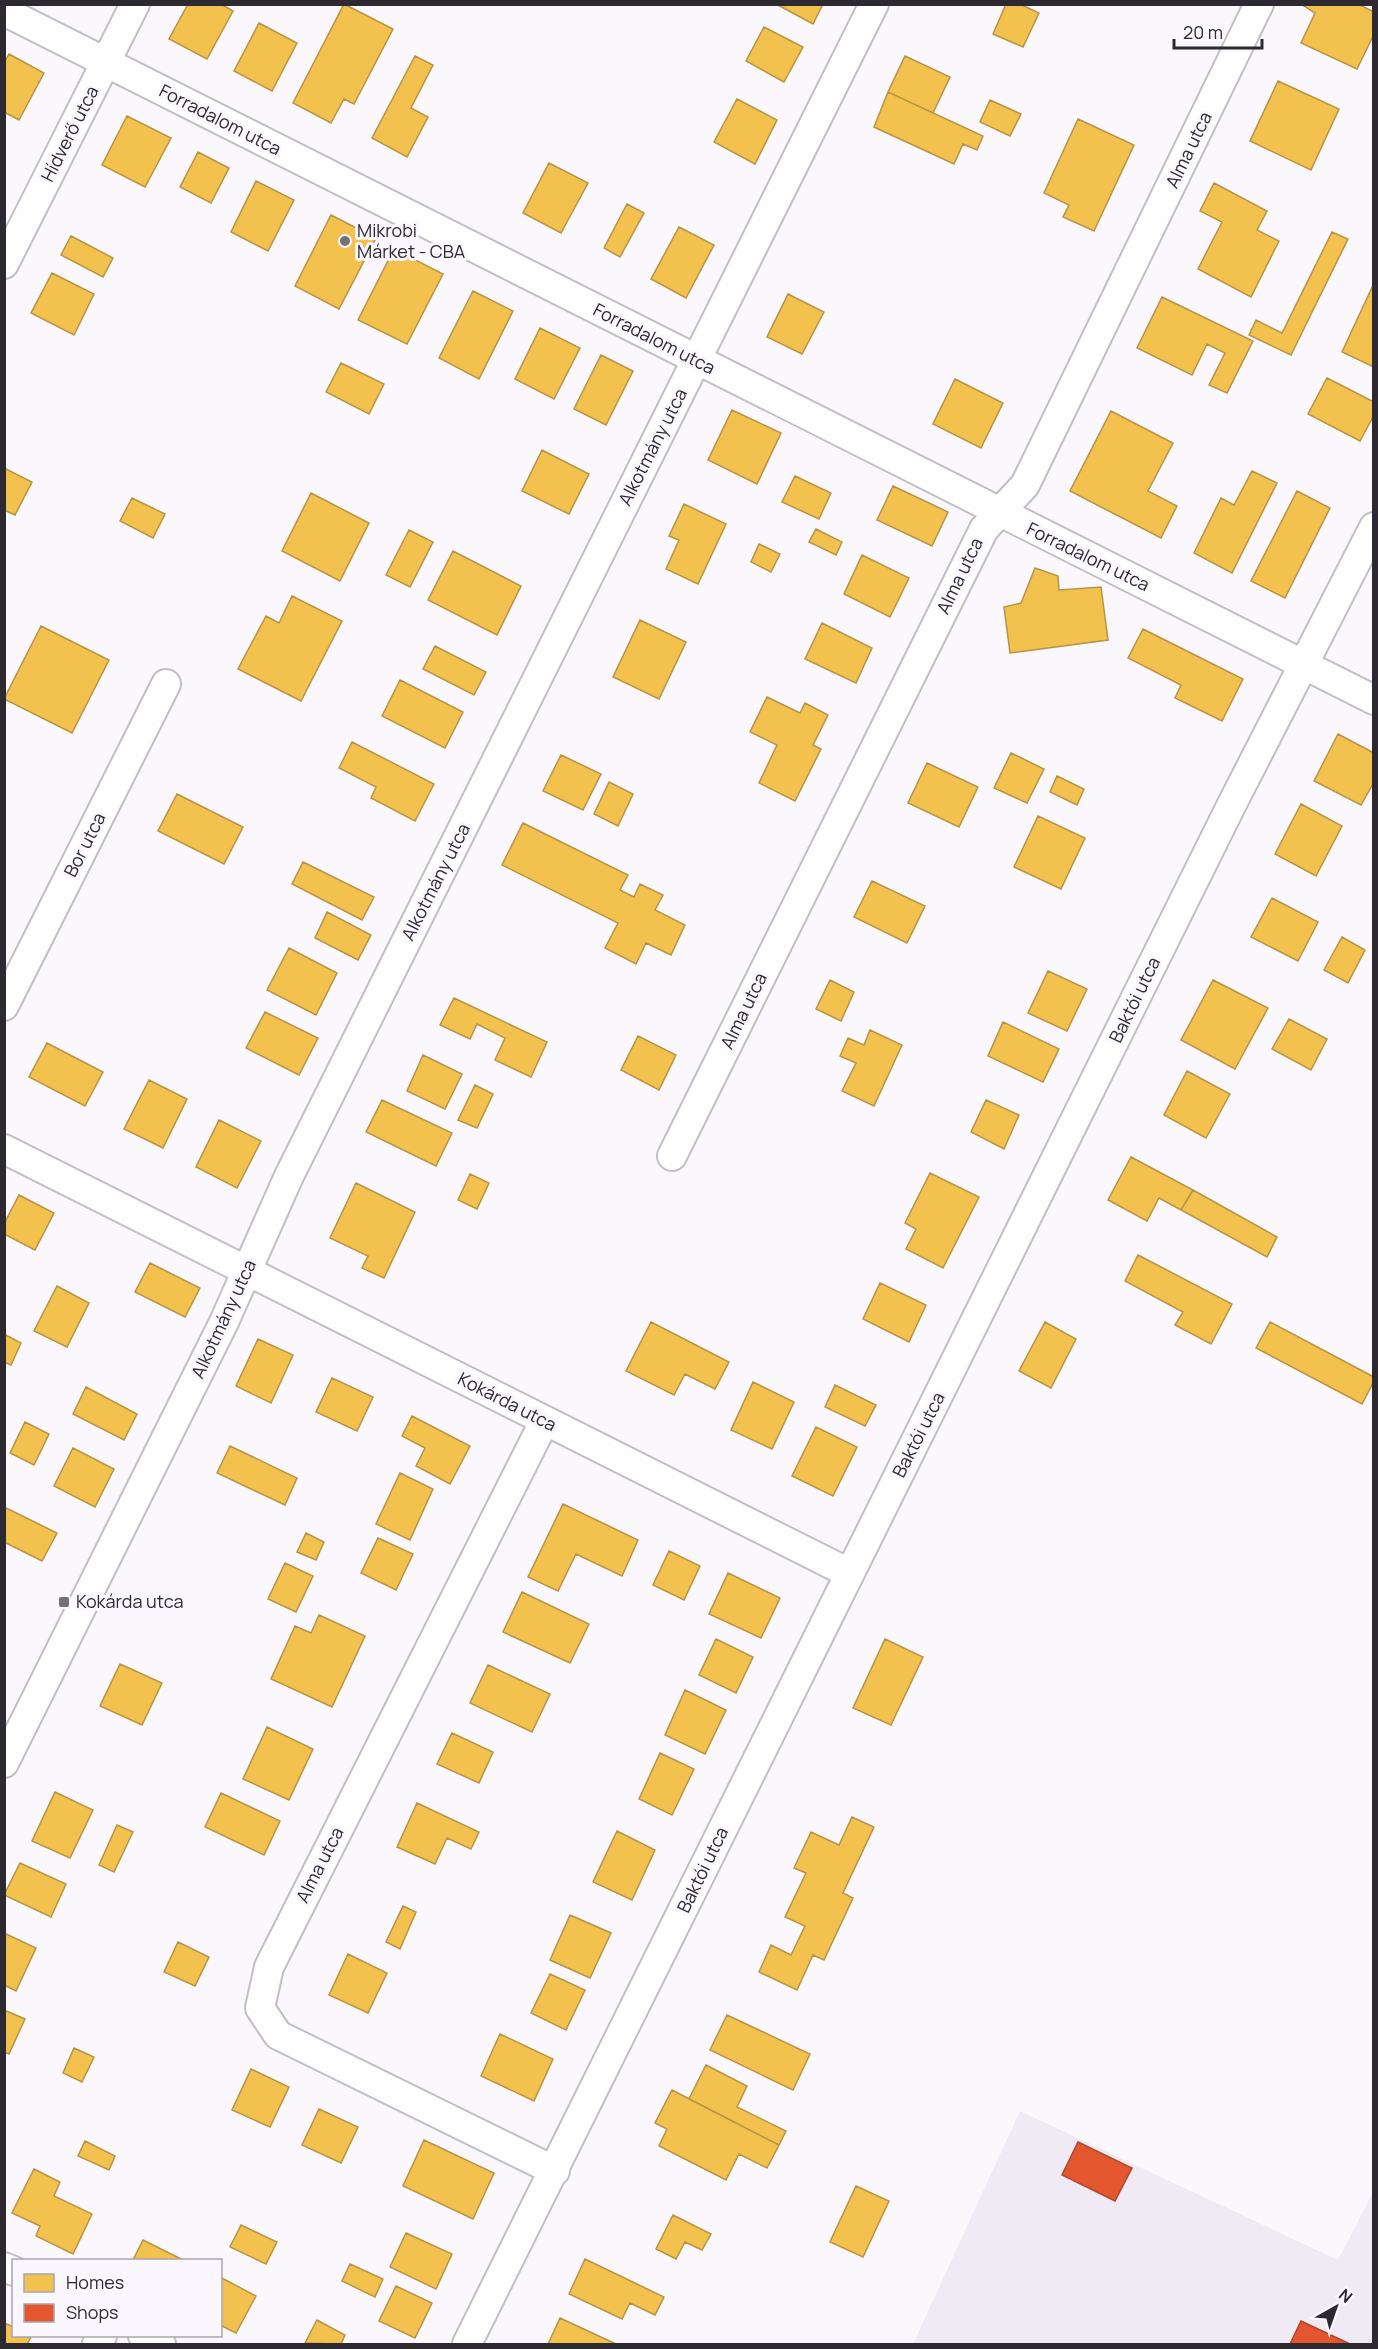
<svg xmlns="http://www.w3.org/2000/svg" width="1378" height="2349" font-family="Manrope,sans-serif">
<rect width="100%" height="100%" fill="#fbf8fd"/>
<!-- built -->
<path fill="#f0eaf4" d="M1020,2111L1338,2260L1373,2192V2344H913Z"/>
<!-- homes -->
<path fill="#f2c14e" stroke="#b79345" stroke-width="1.5" d="M188,4H221L233,11L207,59L169,39Z
M344,4L393,29L354,104L344,99L331,123L293,103Z
M776,4H823L813,24Z
M1006,4H1020L1039,13L1023,47L993,34Z
M1301,4H1358L1374,12V34L1357,69L1301,43L1315,13Z
M259,23L297,43L272,91L234,71Z
M764,27L803,47L784,82L746,61Z
M9,54L44,73L19,120L4,112V63Z
M415,56L433,65L411,108L428,117L407,157L372,138Z
M905,56L950,77L933,113L888,92Z
M1278,81L1339,109L1311,170L1250,141Z
M888,92L983,136L977,150L963,144L954,164L874,127Z
M737,99L777,120L755,164L714,142Z
M990,100L1021,114L1010,136L980,122Z
M127,116L171,138L145,187L102,165Z
M1078,119L1134,145L1094,231L1063,217L1069,205L1044,193Z
M198,152L229,168L211,203L180,187Z
M549,163L588,183L561,233L523,213Z
M256,181L294,200L268,251L231,232Z
M1214,183L1267,211L1257,230L1279,241L1251,297L1198,269L1222,222L1200,211Z
M627,204L644,213L620,257L604,248Z
M331,215L376,238L339,309L295,286Z
M679,227L714,245L686,298L651,279Z
M1332,232L1348,239L1291,355L1249,335L1256,320L1282,333Z
M71,236L113,258L103,277L61,255Z
M394,249L443,274L407,344L358,320Z
M52,273L94,294L74,335L31,313Z
M1374,283V367L1342,352Z
M473,291L513,311L479,379L439,358Z
M788,294L824,312L802,354L767,337Z
M1162,297L1253,341L1227,393L1209,385L1225,353L1207,344L1192,375L1137,348Z
M540,328L580,348L554,399L515,379Z
M601,355L633,371L606,425L574,409Z
M341,363L384,384L369,414L326,392Z
M1327,378L1374,402V415L1360,441L1308,414Z
M955,379L1003,403L981,448L933,424Z
M732,410L781,433L757,484L708,460Z
M1111,411L1173,443L1148,491L1177,506L1161,538L1070,491Z
M542,450L589,474L569,514L522,491Z
M4,468L32,482L15,515L4,510Z
M1252,471L1277,483L1232,573L1194,553L1221,498L1234,505Z
M795,476L831,493L819,519L782,502Z
M893,486L948,512L932,546L877,520Z
M1297,491L1330,508L1285,598L1251,581Z
M311,493L369,523L340,581L282,551Z
M132,498L165,514L153,538L120,521Z
M684,504L726,524L698,584L666,569L679,540L669,536Z
M816,529L842,542L836,555L809,542Z
M409,530L433,542L410,587L386,575Z
M759,544L780,554L771,572L751,562Z
M453,551L521,586L497,635L428,600Z
M862,555L909,578L890,617L844,594Z
M1035,568L1058,576L1059,590L1101,587L1108,640L1010,653L1004,607L1021,603Z
M292,596L342,621L301,701L238,669L266,616L279,623Z
M640,620L686,642L659,699L613,677Z
M822,623L872,648L856,683L805,659Z
M41,626L109,660L72,733L4,699Z
M1143,629L1243,679L1222,721L1175,698L1181,685L1128,658Z
M435,646L486,672L474,695L423,669Z
M400,680L463,712L445,748L382,716Z
M767,697L800,713L805,703L828,715L813,745L821,749L795,801L759,783L777,745L750,732Z
M1338,734L1374,753V782L1361,805L1314,781Z
M352,742L434,784L415,821L371,798L376,787L339,768Z
M1011,753L1044,769L1027,803L994,788Z
M561,755L601,774L583,810L543,791Z
M927,763L978,787L959,827L908,803Z
M1057,776L1084,789L1077,805L1050,792Z
M609,782L633,794L618,826L594,814Z
M177,794L243,827L224,864L158,831Z
M1301,804L1342,826L1316,876L1275,854Z
M1038,816L1085,838L1061,889L1014,867Z
M523,823L628,875L620,890L634,897L640,884L663,895L655,910L685,925L671,955L646,943L636,964L605,948L618,923L502,865Z
M303,862L374,897L362,920L292,884Z
M872,881L925,906L907,943L854,917Z
M1272,898L1318,922L1298,961L1251,937Z
M327,912L371,935L358,960L315,938Z
M1342,937L1365,950L1348,983L1324,970Z
M289,948L337,973L316,1015L267,990Z
M1048,971L1087,989L1067,1031L1028,1013Z
M830,980L854,992L841,1021L816,1009Z
M1213,980L1268,1008L1235,1069L1181,1040Z
M454,998L547,1042L531,1077L495,1060L505,1038L477,1024L470,1039L440,1025Z
M265,1012L318,1038L299,1075L246,1048Z
M1289,1019L1327,1039L1311,1070L1272,1049Z
M1003,1022L1059,1049L1043,1082L988,1056Z
M870,1030L902,1045L874,1106L842,1091L856,1063L840,1056L848,1038L864,1045Z
M638,1036L676,1055L659,1090L621,1070Z
M47,1043L103,1072L85,1106L29,1077Z
M423,1055L462,1074L445,1109L407,1091Z
M1187,1071L1230,1094L1206,1138L1164,1115Z
M149,1080L187,1099L163,1148L124,1129Z
M475,1085L493,1094L477,1128L458,1120Z
M382,1100L452,1133L436,1166L366,1132Z
M986,1100L1019,1115L1004,1149L971,1132Z
M219,1120L261,1141L237,1188L196,1167Z
M1131,1157L1193,1190L1181,1210L1159,1198L1147,1221L1108,1200Z
M930,1173L979,1197L943,1268L906,1249L916,1229L905,1223Z
M470,1174L489,1183L477,1209L458,1200Z
M356,1183L415,1212L384,1278L362,1268L368,1256L330,1238Z
M1193,1190L1277,1237L1267,1257L1181,1210Z
M19,1195L54,1213L35,1250L4,1234V1224Z
M1138,1255L1232,1304L1211,1344L1175,1325L1183,1312L1125,1281Z
M150,1263L200,1288L185,1317L135,1292Z
M880,1283L926,1305L909,1342L863,1319Z
M57,1286L89,1303L67,1347L34,1331Z
M651,1322L729,1362L715,1389L685,1374L674,1395L626,1371Z
M1045,1322L1076,1339L1051,1388L1019,1371Z
M1270,1322L1374,1377V1381L1362,1404L1256,1348Z
M4,1334L21,1343L11,1365L4,1362Z
M258,1339L293,1355L271,1403L236,1386Z
M332,1378L373,1397L357,1431L316,1412Z
M753,1382L794,1402L772,1449L731,1430Z
M835,1385L876,1405L865,1426L825,1407Z
M86,1387L137,1414L124,1440L73,1414Z
M412,1416L470,1446L450,1484L416,1466L425,1448L402,1436Z
M25,1422L49,1434L34,1465L10,1453Z
M816,1427L857,1447L833,1496L792,1476Z
M230,1446L297,1478L285,1505L217,1473Z
M73,1448L114,1469L95,1507L54,1486Z
M400,1473L433,1489L410,1540L376,1524Z
M563,1504L638,1540L622,1576L576,1554L558,1591L528,1577Z
M4,1507L57,1533L42,1561L4,1542Z
M306,1533L324,1542L316,1560L297,1552Z
M378,1538L413,1554L396,1590L361,1573Z
M669,1551L700,1566L684,1600L653,1585Z
M285,1563L313,1576L296,1612L268,1599Z
M728,1573L780,1598L761,1638L709,1614Z
M522,1592L589,1624L570,1663L503,1632Z
M319,1615L365,1636L332,1707L271,1679L295,1626L311,1633Z
M716,1639L753,1657L736,1693L699,1675Z
M885,1639L923,1657L891,1725L853,1708Z
M120,1664L162,1683L142,1725L100,1706Z
M488,1665L550,1694L532,1732L470,1703Z
M685,1690L726,1710L705,1754L665,1735Z
M267,1727L313,1749L289,1800L243,1779Z
M452,1733L493,1752L479,1783L437,1764Z
M660,1753L694,1769L672,1815L639,1799Z
M55,1792L93,1810L70,1858L32,1841Z
M221,1793L280,1821L264,1855L205,1827Z
M417,1803L479,1832L471,1849L447,1838L435,1864L397,1847Z
M852,1817L874,1827L843,1893L853,1898L824,1960L813,1955L797,1990L759,1972L771,1945L791,1955L805,1926L785,1917L806,1873L794,1868L811,1832L839,1845Z
M117,1825L133,1832L114,1872L99,1865Z
M617,1831L655,1850L632,1900L593,1882Z
M20,1863L66,1884L51,1917L4,1895Z
M403,1906L416,1912L400,1949L386,1942Z
M570,1915L611,1933L590,1978L550,1960Z
M4,1933L36,1948L16,1991L4,1985Z
M178,1942L209,1957L195,1986L164,1972Z
M348,1954L387,1973L368,2013L329,1995Z
M550,1974L585,1990L566,2030L531,2013Z
M4,2010L25,2019L9,2054L4,2052Z
M727,2015L810,2054L793,2090L710,2050Z
M500,2034L553,2059L534,2101L481,2076Z
M74,2048L94,2057L82,2082L63,2073Z
M706,2065L747,2086L737,2107L786,2131L779,2145L689,2099Z
M251,2069L289,2087L270,2127L232,2110Z
M672,2090L779,2145L767,2168L739,2154L726,2180L659,2146L667,2129L655,2123Z
M319,2109L358,2127L341,2163L302,2145Z
M424,2140L494,2173L473,2219L403,2186Z
M85,2141L115,2156L109,2170L78,2156Z
M34,2169L60,2182L54,2196L92,2214L73,2254L36,2236L40,2226L12,2213Z
M856,2186L889,2201L863,2257L830,2242Z
M673,2215L711,2234L702,2250L685,2242L676,2259L656,2249Z
M241,2225L277,2242L266,2264L230,2247Z
M406,2233L452,2254L436,2289L390,2267Z
M143,2240L183,2260H133Z
M585,2259L664,2297L655,2315L630,2303L622,2319L569,2294Z
M350,2264L383,2279L375,2297L342,2281Z
M220,2277L256,2296L236,2333L220,2325Z
M396,2286L432,2303L415,2338L379,2321Z
M560,2318L616,2344H548Z
M317,2320L345,2335L341,2344L305,2343Z
M4,2323L14,2327V2336L31,2337L27,2344H4Z"/>
<!-- shops -->
<path fill="#e4572e" stroke="#ad492f" stroke-width="1.5" d="M1078,2142L1132,2168L1115,2201L1062,2175Z
M1301,2321L1350,2344H1290Z"/>
<g fill="none" stroke-linecap="round" stroke-linejoin="round">
<defs>
<path id="minor" d="M4,11L1374,700
M4,264L135,4
M4,1006L166,684
M4,1149C287,1289 567,1433 849,1573
M672,1156L984,529L1025,485L1259,4
M544,1422L269,1967L260,2008L278,2035L555,2171
M4,1763L224,1322L289,1176L874,4
M4,2267L14,2271
M143,2336L161,2344
M97,2344L102,2336
M467,2344L1233,802L1374,527"/>
</defs>
<!-- minor casing -->
<use href="#minor" stroke="#c2bfc4" stroke-width="32"/>
<!-- minor -->
<use href="#minor" stroke="#fefeff" stroke-width="28"/>
</g>
<!-- markers -->
<g fill="#757178" stroke="#fbf7fe" stroke-width="2">
<circle cx="345" cy="241" r="6"/>
<rect x="58" y="1596" width="12" height="12" rx="3"/>
</g>
<g text-anchor="middle" stroke-width="6" stroke-linejoin="round" paint-order="stroke">
<!-- street labels -->
<g font-size="18" fill="#2d2930" stroke="#fbf7fe">
<text transform="translate(220 120) rotate(27)" y="6">Forradalom utca</text>
<text transform="translate(70 134) rotate(-63)" y="6">Hídverő utca</text>
<text transform="translate(1189 150) rotate(-64)" y="6">Alma utca</text>
<text transform="translate(654 339) rotate(27)" y="6">Forradalom utca</text>
<text transform="translate(653 447) rotate(-63)" y="6">Alkotmány utca</text>
<text transform="translate(1088 557) rotate(26)" y="6">Forradalom utca</text>
<text transform="translate(960 576) rotate(-64)" y="6">Alma utca</text>
<text transform="translate(85 845) rotate(-63)" y="6">Bor utca</text>
<text transform="translate(436 882) rotate(-63)" y="6">Alkotmány utca</text>
<text transform="translate(1135 1000) rotate(-64)" y="6">Baktói utca</text>
<text transform="translate(744 1011) rotate(-64)" y="6">Alma utca</text>
<text transform="translate(224 1319) rotate(-65)" y="6">Alkotmány utca</text>
<text transform="translate(507 1402) rotate(27)" y="6">Kokárda utca</text>
<text transform="translate(919 1435) rotate(-63)" y="6">Baktói utca</text>
<text transform="translate(320 1865) rotate(-63)" y="6">Alma utca</text>
<text transform="translate(703 1870) rotate(-64)" y="6">Baktói utca</text>
</g>
<!-- poi labels -->
<g font-size="18" fill="#2d2930" stroke="#fbf7fe" text-anchor="start">
<text x="357" y="237">Mikrobi<tspan x="357" dy="21">Márket - CBA</tspan></text>
<text x="76" y="1608">Kokárda utca</text>
</g>
</g>
<!-- border -->
<rect width="1378" height="2349" fill="none" stroke="#2d2930" stroke-width="12"/>
<!-- legend -->
<rect x="12" y="2259" width="210" height="78" fill="#fbf7fe" stroke="#a9a5ac" stroke-width="1.5"/>
<rect x="24" y="2274" width="30" height="18" fill="#f2c14e" stroke="#a9a5ac" stroke-width="1.5"/>
<text x="66" y="2289" font-size="18" fill="#2d2930">Homes</text>
<rect x="24" y="2304" width="30" height="18" fill="#e4572e" stroke="#a9a5ac" stroke-width="1.5"/>
<text x="66" y="2319" font-size="18" fill="#2d2930">Shops</text>
<!-- north arrow -->
<g transform="translate(1336 2307) rotate(40)" stroke="#fbf7fe" stroke-width="4.5" paint-order="stroke">
<path d="M0-4.5L10 22L0 15L-10 22Z" fill="#2d2930"/>
<text y="-9" font-size="16" font-weight="bold" text-anchor="middle" fill="#2d2930">N</text>
</g>
<!-- scale -->
<path d="M1174 39v9h88v-9" fill="none" stroke="#2d2930" stroke-width="3"/>
<text x="1183" y="39" font-size="18" fill="#2d2930" stroke="#fbf7fe" stroke-width="4.5" paint-order="stroke">20 m</text>
</svg>
